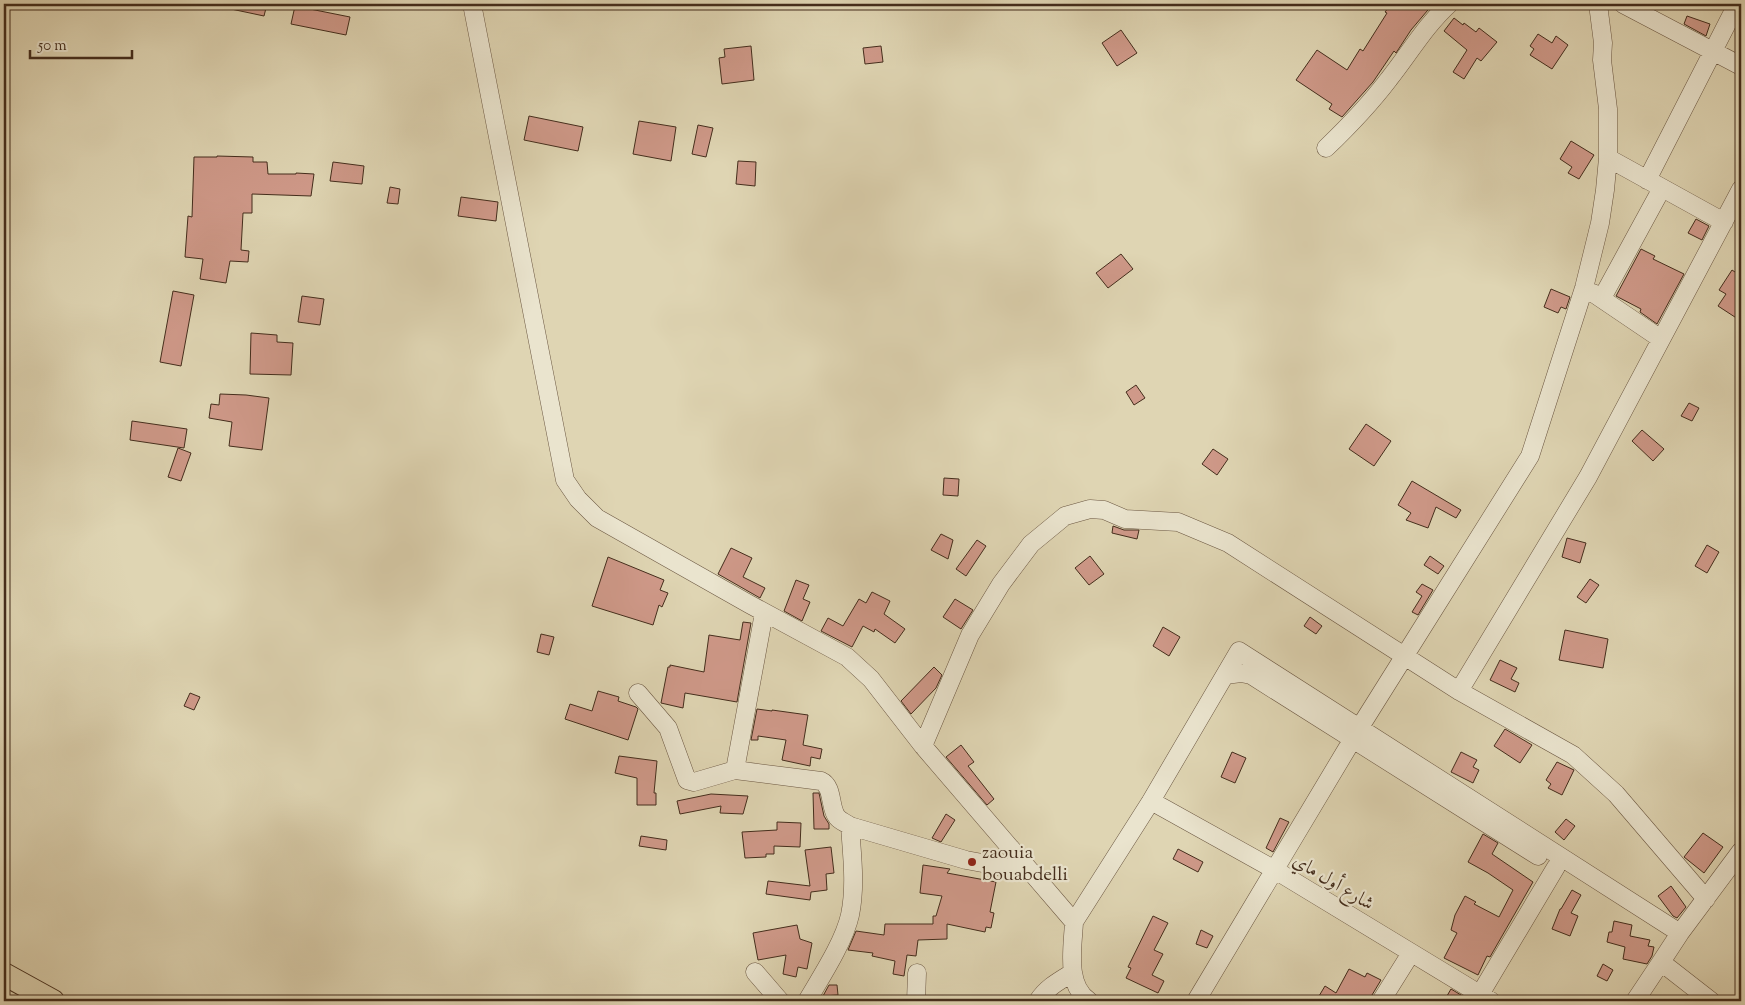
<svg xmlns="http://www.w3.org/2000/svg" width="1745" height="1005" font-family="'Sorts Mill Goudy',Amiri,serif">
<rect width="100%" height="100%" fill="#dfd5b3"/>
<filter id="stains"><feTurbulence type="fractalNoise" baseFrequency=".004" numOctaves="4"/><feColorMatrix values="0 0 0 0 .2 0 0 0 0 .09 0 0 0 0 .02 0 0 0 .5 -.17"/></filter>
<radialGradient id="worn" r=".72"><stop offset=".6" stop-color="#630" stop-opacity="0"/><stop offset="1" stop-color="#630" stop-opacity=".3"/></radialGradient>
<!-- building -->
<path fill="#cf9989" stroke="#442d1c" d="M231,4H267L264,16L231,9Z
M1391,4H1433L1411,30L1396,53L1394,51L1373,82L1342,117L1329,109L1332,104L1296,80L1317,50L1347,70L1360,49L1363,51L1387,13L1385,12Z
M295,6L350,17L346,35L291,24Z
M1687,16L1710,24L1706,36L1684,24Z
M1454,18L1463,25L1464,23L1476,32L1479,28L1497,42L1481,61L1477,58L1464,79L1453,72L1467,50L1444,31Z
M1121,30L1137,53L1117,66L1102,43Z
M1538,34L1552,43L1556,36L1568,45L1552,69L1530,55L1534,49L1530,46Z
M751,46L754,80L722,84L719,58L725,57L724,49Z
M881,46L883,62L865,64L863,48Z
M529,116L583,127L578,151L524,140Z
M639,121L676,127L671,161L633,154Z
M698,125L713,128L706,157L692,154Z
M1571,141L1594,155L1579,179L1568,173L1572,167L1560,159Z
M217,156L253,157V162H267L268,174H296V173L314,174L311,196L252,194V213H243L241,250L249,251L248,262L230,261L226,283L200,279L203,259L185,257L188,216L192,217L194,157H217Z
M738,161L756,162L755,186L736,184Z
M333,162L364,166L362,184L330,181Z
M390,187L400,189L398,204L387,203Z
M461,197L498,202L496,221L458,216Z
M1696,219L1709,226L1702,240L1688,233Z
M1641,249L1655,256L1653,259L1684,274L1657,324L1640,312L1641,309L1616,296Z
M1121,254L1133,269L1108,288L1096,273Z
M1732,270L1741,276V321L1718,306L1726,294L1719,290Z
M1551,289L1570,297L1566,309L1561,307L1558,313L1544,307Z
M173,291L194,295L181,366L160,362Z
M302,296L324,299L320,325L298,322Z
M251,333L277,335V342L293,343L291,375L250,374Z
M1136,385L1145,398L1134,405L1126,392Z
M220,394L246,395L269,398L262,450L229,446L232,422L209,418L211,404L219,405Z
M1689,403L1699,408L1692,421L1681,416Z
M132,421L187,429L184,448L130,440Z
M1366,424L1391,441L1374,466L1349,449Z
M1642,430L1664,449L1653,461L1632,441Z
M178,448L191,453L181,481L168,477Z
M1213,449L1228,459L1217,475L1202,464Z
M944,478L959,479L958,496L943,495Z
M1412,481L1461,510L1456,518L1436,507L1428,528L1406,520L1411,513L1398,505Z
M1113,526L1124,530H1139L1137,539L1112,533Z
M941,534L953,540L948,559L931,550Z
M1567,538L1586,543L1580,563L1562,557Z
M977,540L986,546L966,576L956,569Z
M1707,545L1719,552L1707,573L1695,566Z
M731,548L752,558L743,577L765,588L760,598L718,574Z
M1090,556L1104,574L1089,585L1075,568Z
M1430,556L1444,566L1438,574L1424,565Z
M608,557L664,580L660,590L668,593L662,607L659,605L653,625L592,606Z
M1590,579L1599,585L1586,603L1577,597Z
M796,580L809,585L803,599L810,602L802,621L784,611Z
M1422,584L1433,590L1418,615L1412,612L1422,596L1416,592Z
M872,592L890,601L884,614L905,629L895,643L875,629L874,632L863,626L852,647L821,631L828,618L843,626L859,599L866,603Z
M955,599L973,610L961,629L943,617Z
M1310,617L1322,626L1316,634L1304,626Z
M743,622L751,623L737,702L685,693L683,708L661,703L668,667H670V665L704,672L709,635L740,640Z
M1163,627L1180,637L1169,656L1153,646Z
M1565,630L1608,639L1603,668L1559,660Z
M541,634L554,637L549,655L537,652Z
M1500,660L1517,668L1511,679L1519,683L1515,692L1490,680Z
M934,667L942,675L936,688L911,714L901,701Z
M598,691L619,697L618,701L636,707L638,709L628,740L565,719L570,704L592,711Z
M190,693L200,697L194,710L184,706Z
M757,709L772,711V710L808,715L803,745L822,749L820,759L811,757L810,766L782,760L786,740L758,736V740H751Z
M1505,729L1532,745L1520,763L1494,746Z
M961,745L974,762L968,766L994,799L987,805L946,757Z
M1232,752L1246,758L1235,783L1221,777Z
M1461,752L1477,760L1473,767L1479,770L1473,783L1451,772Z
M619,756L657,761L654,793H656V805H637V778L615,773Z
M1557,762L1574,770L1562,795L1548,788L1551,784L1546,780Z
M813,793H819L824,816L829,824V829H814Z
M711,794L748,796L743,814L720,813L721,806L680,814L677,801Z
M946,814L955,820L941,842L932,838Z
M1280,818L1289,822L1273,852L1266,848Z
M1566,819L1575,826L1564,840L1555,832Z
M777,822L801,823L800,847L774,846V854H766V857L745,858L742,832L777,830Z
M1703,833L1723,847L1704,873L1684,857Z
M1483,834L1498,843L1492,854L1533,882L1490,957L1487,956L1478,975L1444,958L1457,933L1451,930L1455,915L1465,896L1476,902L1474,904L1499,917L1513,890L1488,873L1468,862Z
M641,836L667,840L666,850L639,846Z
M831,847L834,873L826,874L827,890L811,892L810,900L766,894L768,881L810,886L805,850Z
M1178,849L1203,862L1198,872L1173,859Z
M923,865L950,869L947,873L996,882L990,912L994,913L991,928L986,927L985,932L947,924V939L918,940L916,956L907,955L904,976L893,974L895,961L872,956L873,953L848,950L856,931L884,935L885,924H933V916H936L942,896L920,893Z
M1671,886L1686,907L1677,918L1673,916L1658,896Z
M1572,890L1581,895L1571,913L1578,916L1570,936L1552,929L1560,909H1561Z
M1153,916L1168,923L1154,950L1163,954L1152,975L1164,981L1158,993L1126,978L1131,968L1128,967Z
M1614,921L1632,925L1630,936L1650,940L1648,946L1654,947L1652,956L1647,964L1623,959L1625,947L1607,942L1609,932H1612Z
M797,925L800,939L812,943L807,969L798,967L796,977L783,974L786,955L758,960L753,933Z
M1201,930L1213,936L1207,948L1196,944Z
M1603,964L1613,970L1607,981L1597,976Z
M1349,969L1365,977L1367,973L1381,980L1372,995L1370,1001H1316L1325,986L1336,993Z
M829,985H837L838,995L823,996Z
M1451,989L1466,998L1465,1001H1444Z"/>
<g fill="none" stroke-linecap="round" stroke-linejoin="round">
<defs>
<path id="minor" d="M472,4L565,480L578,499L597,518L749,604L847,657L871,679L923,746L1074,922C1073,946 1065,985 1089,1001
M1623,4L1741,66
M1326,148C1349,126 1370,104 1389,79C1409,54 1425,26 1449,4
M1608,158L1724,222
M1647,180L1732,14
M1593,293L1661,339
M1602,298L1662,188
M764,613L735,770L821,781C834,787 829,807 837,817C840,821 846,823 850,826L966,860L1031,872
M1225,675L1241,673L1251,675L1538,856
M1459,691L1588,477L1741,189
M638,693L668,728L687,780L694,782L735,770
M923,746L970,635L1001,584L1031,544L1065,516L1090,509L1104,510L1125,519L1178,522L1228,543L1459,691L1573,755L1616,794L1706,899
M1151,801L1275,870L1491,1001
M1074,922L1151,801L1239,651L1680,933
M755,972L780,1001
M807,1001C821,977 844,942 850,915C856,886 852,855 850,826
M916,1001L917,973
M1038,1001C1046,988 1059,981 1072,973
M1196,1001L1360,727L1530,456L1584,288L1600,223L1605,190L1608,158V109L1602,60L1603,43L1598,4
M1381,1001L1411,953
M1476,1001L1556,867
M1635,1001L1661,962
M1711,1001L1661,962L1680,933L1741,851"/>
<path id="major" d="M4,974L53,1001"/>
</defs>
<!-- minor casing -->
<use href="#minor" stroke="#6b5742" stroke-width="19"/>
<!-- major casing -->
<use href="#major" stroke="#442d1c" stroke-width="24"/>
<!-- minor -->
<use href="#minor" stroke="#eae4ce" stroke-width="18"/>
<!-- major -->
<use href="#major" stroke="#dfd5b3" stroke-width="22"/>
</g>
<!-- markers -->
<circle fill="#8f2418" stroke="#eae4ce" stroke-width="2" cx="972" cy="862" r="5"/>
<g text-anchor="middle" stroke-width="4.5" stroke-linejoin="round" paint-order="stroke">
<!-- poi labels -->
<g font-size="19" fill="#442d1c" stroke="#eae4ce" text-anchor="start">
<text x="982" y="858">zaouia<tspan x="982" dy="22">bouabdelli</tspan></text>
</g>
<!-- street labels -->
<g font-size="19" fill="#442d1c" stroke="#eae4ce">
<text transform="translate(1334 881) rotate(31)" y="7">شارع أول ماي</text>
</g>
</g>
<!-- margin -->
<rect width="1745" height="1005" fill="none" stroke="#dfd5b3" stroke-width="20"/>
<rect x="5" y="5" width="1735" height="995" fill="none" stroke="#442d1c" stroke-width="2.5"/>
<rect x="10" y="10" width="1725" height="985" fill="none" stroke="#442d1c"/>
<!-- scale -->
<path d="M30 50v8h102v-8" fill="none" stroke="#442d1c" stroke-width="2.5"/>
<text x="38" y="50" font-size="15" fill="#442d1c" stroke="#eae4ce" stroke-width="4" paint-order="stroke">50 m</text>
<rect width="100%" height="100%" filter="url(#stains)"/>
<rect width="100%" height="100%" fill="url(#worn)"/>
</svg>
